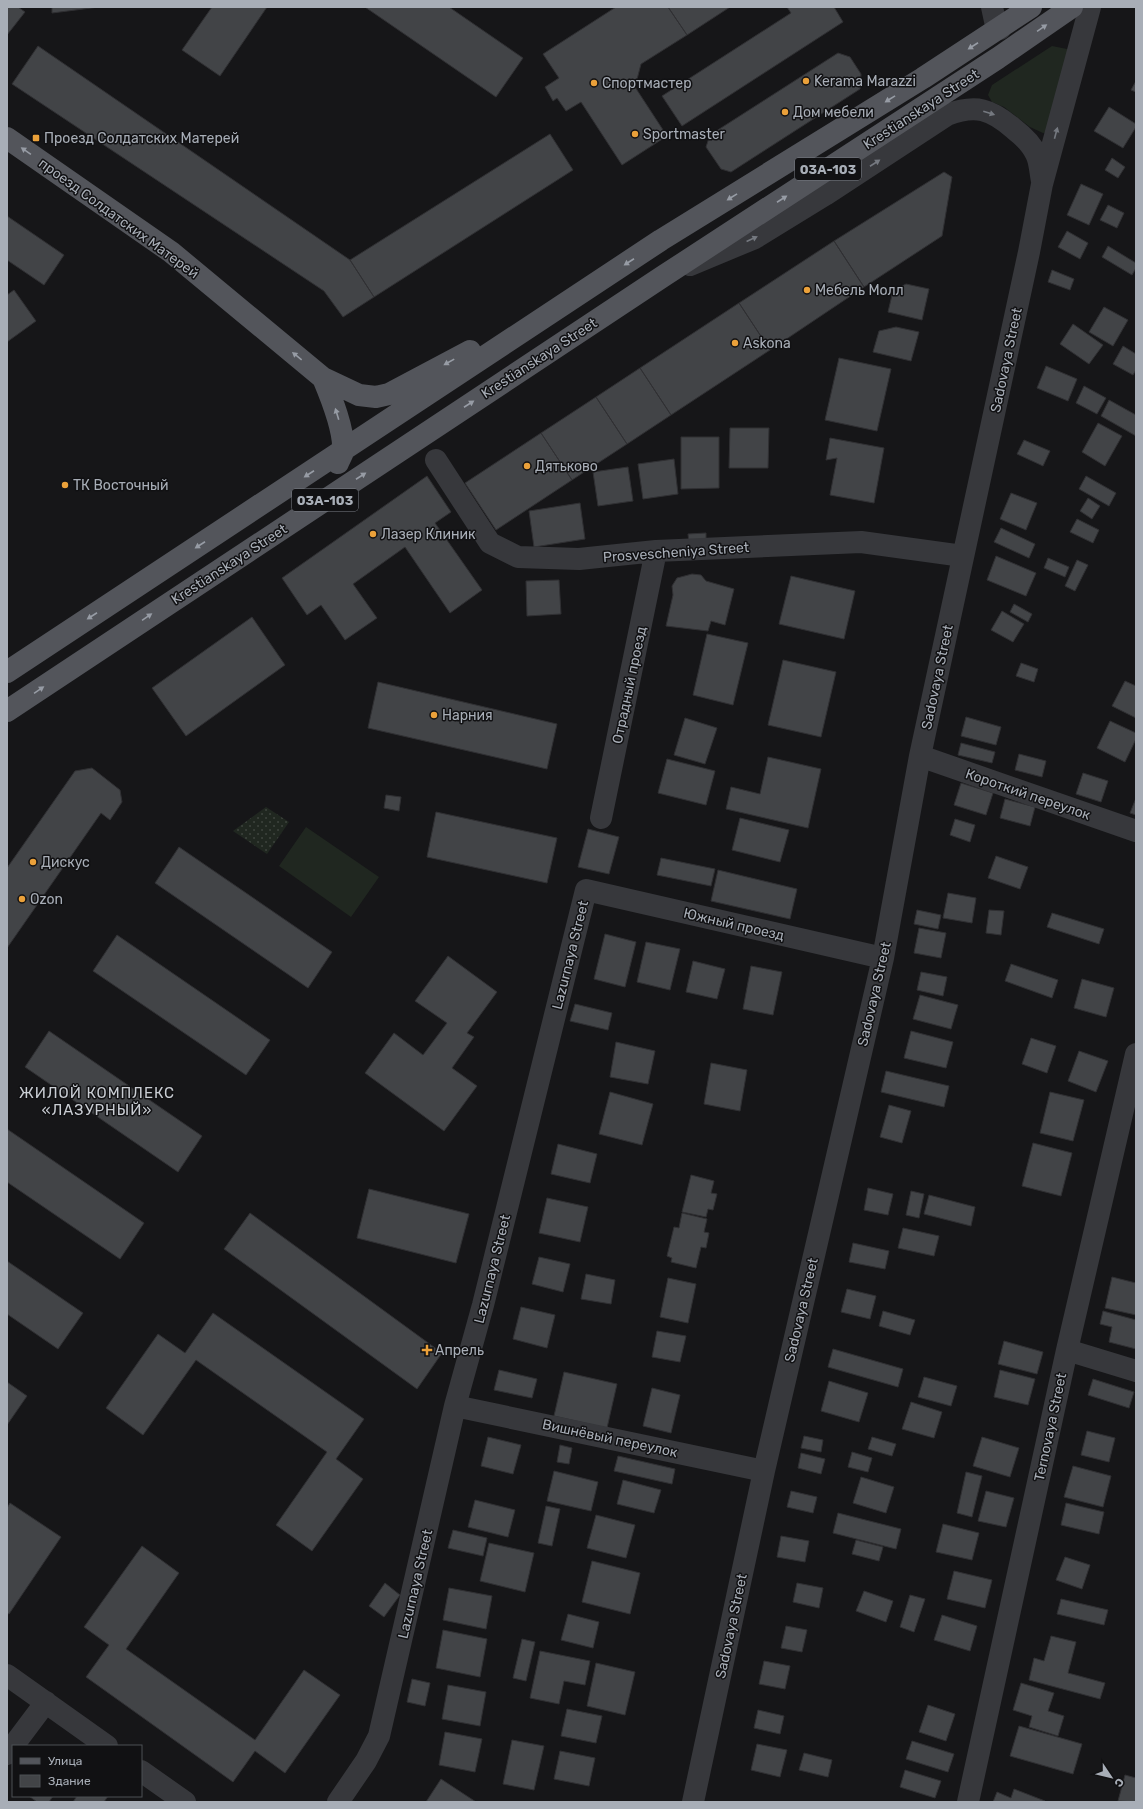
<svg xmlns="http://www.w3.org/2000/svg" width="1143" height="1809" font-family="Rubik,sans-serif">
<defs>
<pattern id="park-dots" width="8" height="8" patternUnits="userSpaceOnUse"><rect width="8" height="8" fill="#202720"/><path d="M2 2h.1M6 6h.1" fill="none" stroke="#3e443e" stroke-width="1.8" stroke-linecap="round"/></pattern>
</defs>
<rect width="100%" height="100%" fill="#161618"/>
<!-- grass -->
<path fill="#202720" d="M1052,46L1067,49L1070,55L1050,132L1043,133L1030,127L1004,107L992,102L988,95L992,85Z
M306,827L379,877L351,917L279,866Z"/>
<!-- park -->
<path fill="url(#park-dots)" d="M266,807L289,822L267,854L233,831Z"/>
<!-- building -->
<path fill="#424447" stroke="#303033" d="M7,7H18L25,12L7,35Z
M52,7H99L52,13Z
M212,7H267L220,76L182,50Z
M365,7H449L523,58L496,97Z
M616,7H668L687,35L641,64L635,87L667,136L622,165L581,102L566,111L557,98L553,101L545,87L559,78L543,54Z
M668,7H730L687,35Z
M787,7H834L843,22L682,126L662,96L791,13Z
M38,46L350,260L374,297L343,317L324,291L12,84Z
M838,53L850,57L861,74L860,89L731,172L721,169L706,147L710,135Z
M1136,81V92L1131,90Z
M1109,107L1136,124V127L1123,148L1094,131Z
M550,134L573,170L374,297L350,260Z
M1112,158L1125,167L1118,178L1105,170Z
M944,172L952,177L942,236L864,287L834,241Z
M1081,184L1103,194L1089,225L1067,215Z
M1108,205L1124,213L1117,228L1100,220Z
M7,216L64,255L44,285L7,260Z
M1067,231L1088,243L1080,259L1058,247Z
M834,241L864,287L770,350L739,303Z
M1108,246L1136,263V268L1132,275L1102,257Z
M1052,270L1074,279L1070,290L1048,282Z
M906,284L929,289L922,320L888,312L893,291Z
M14,290L36,321L7,342V295Z
M739,303L770,350L671,415L640,368Z
M1104,307L1128,320L1113,346L1089,332Z
M1073,324L1103,345L1089,364L1060,344Z
M896,327L919,332L911,361L873,352L879,331Z
M1123,346L1136,354V370L1133,375L1113,364Z
M839,358L891,369L877,431L825,420Z
M1046,366L1077,379L1068,401L1037,388Z
M640,368L671,415L627,444L596,397Z
M1084,386L1106,398L1097,414L1076,403Z
M596,397L627,444L572,480L541,433Z
M1109,400L1136,415V436L1101,416Z
M1098,423L1122,436L1105,466L1082,452Z
M730,428H769L768,468H729Z
M541,433L572,480L496,530L465,483Z
M681,437H719V488L681,489Z
M830,438L884,448L874,503L830,495L837,458L826,460Z
M1024,440L1050,451L1043,466L1017,454Z
M674,459L678,494L643,499L638,464Z
M628,467L633,501L598,506L593,472Z
M427,476L451,512L435,523L482,590L450,613L405,547L353,584L377,618L345,640L321,605L307,615L282,578Z
M1086,476L1116,493L1109,506L1079,489Z
M1011,493L1037,503L1026,530L1000,519Z
M1088,498L1100,506L1092,519L1080,511Z
M580,503L585,539L534,547L529,511Z
M1077,519L1099,530L1093,543L1070,532Z
M1001,528L1035,544L1029,558L994,542Z
M706,533V541L689,543L688,534Z
M996,556L1036,573L1026,596L987,580Z
M1048,558L1069,567L1065,577L1044,568Z
M1077,560L1088,565L1075,591L1065,586Z
M692,574L701,575L706,581L734,589L725,625L711,621L708,631L666,626L673,595L672,586L677,578Z
M791,576L855,591L844,639L779,624Z
M559,580L561,614L527,616L526,581Z
M1014,604L1032,614L1028,622L1010,612Z
M1002,611L1024,624L1013,642L991,630Z
M252,617L285,665L186,736L152,688Z
M707,634L748,643L733,705L693,695Z
M783,660L836,672L821,737L768,725Z
M1021,663L1038,669L1034,682L1016,676Z
M1125,681L1136,686V718L1112,706Z
M378,682L557,724L547,769L368,728Z
M966,717L1001,727L996,745L961,736Z
M685,718L717,728L705,764L674,755Z
M1110,721L1136,733V739L1125,762L1097,748Z
M961,743L995,752L992,763L958,755Z
M1019,754L1046,761L1042,777L1015,770Z
M768,757L821,769L808,828L726,809L731,787L760,794Z
M667,759L715,771L706,805L658,793Z
M92,768L120,790L122,802L110,820L101,813L7,948V868L75,771Z
M1083,773L1108,781L1101,802L1076,794Z
M961,783L993,793L986,815L954,805Z
M386,795L401,797L399,811L384,808Z
M1136,798V815L1130,813Z
M1005,799L1035,807L1030,826L1000,818Z
M436,812L557,838L547,883L427,857Z
M740,818L789,830L780,862L732,850Z
M955,819L975,825L970,842L950,835Z
M588,829L619,837L609,874L578,867Z
M179,847L332,952L308,988L155,883Z
M996,856L1028,867L1020,889L988,878Z
M661,858L715,869L711,886L657,875Z
M718,870L797,889L790,919L711,901Z
M948,893L976,898L972,923L943,918Z
M917,910L941,915L938,929L914,924Z
M989,910L1004,911L1001,935L986,933Z
M1052,913L1104,929L1099,944L1047,927Z
M919,928L946,933L941,958L914,953Z
M605,934L636,942L625,987L594,979Z
M117,935L270,1040L246,1075L93,971Z
M646,942L680,949L670,990L637,982Z
M448,956L497,992L467,1033L474,1037L452,1068L477,1086L444,1131L365,1073L394,1033L423,1055L447,1023L415,1001Z
M693,961L725,969L717,999L686,992Z
M1011,964L1058,980L1052,998L1005,981Z
M751,966L782,972L773,1015L743,1009Z
M921,972L947,977L943,996L917,990Z
M1082,979L1114,988L1106,1017L1074,1008Z
M920,995L958,1005L951,1029L913,1019Z
M575,1004L612,1013L608,1030L570,1021Z
M49,1031L202,1136L178,1172L25,1067Z
M911,1031L953,1042L946,1068L904,1058Z
M1031,1038L1056,1046L1047,1073L1022,1064Z
M616,1042L655,1051L648,1084L610,1077Z
M1079,1051L1108,1061L1096,1092L1068,1081Z
M711,1063L747,1070L740,1111L704,1104Z
M886,1071L949,1086L944,1107L881,1092Z
M610,1092L653,1104L642,1145L599,1134Z
M1050,1092L1084,1100L1073,1141L1040,1133Z
M889,1105L911,1111L902,1143L880,1137Z
M7,1129L144,1223L120,1259L7,1182Z
M1033,1143L1072,1153L1061,1196L1022,1186Z
M558,1144L597,1154L590,1183L551,1174Z
M691,1175L714,1181L711,1193L717,1194L713,1210L708,1209L706,1217L682,1212Z
M868,1188L893,1194L888,1215L864,1210Z
M369,1189L469,1214L456,1263L357,1238Z
M911,1191L924,1194L919,1218L906,1215Z
M929,1195L975,1207L971,1226L924,1214Z
M547,1198L588,1207L580,1242L539,1233Z
M250,1213L442,1353L417,1389L224,1249Z
M682,1213L707,1219L704,1232L709,1233L706,1248L701,1247L696,1268L671,1262L672,1258L667,1256L674,1227L679,1228Z
M903,1228L939,1236L934,1256L898,1248Z
M853,1243L889,1251L885,1269L849,1262Z
M539,1257L570,1264L563,1292L532,1284Z
M7,1261L83,1313L58,1349L7,1314Z
M586,1274L615,1280L611,1304L581,1299Z
M1112,1277L1136,1283V1315L1105,1308Z
M668,1278L696,1284L688,1323L660,1317Z
M847,1289L876,1296L870,1319L841,1312Z
M521,1307L555,1315L547,1348L513,1339Z
M883,1311L915,1320L910,1335L879,1326Z
M1103,1311L1136,1320V1349L1109,1342L1112,1327L1100,1324Z
M213,1313L364,1419L336,1459L363,1479L312,1551L276,1525L327,1452L196,1360L143,1435L106,1408L158,1334L185,1353Z
M657,1331L686,1336L680,1362L652,1357Z
M1004,1341L1043,1352L1037,1374L998,1364Z
M833,1349L903,1369L898,1387L828,1367Z
M499,1370L537,1379L532,1398L494,1390Z
M1000,1370L1035,1379L1028,1405L994,1397Z
M564,1372L617,1384L607,1428L554,1416Z
M924,1377L957,1386L951,1406L918,1397Z
M1093,1379L1134,1392L1129,1408L1088,1395Z
M829,1381L868,1393L859,1422L821,1411Z
M7,1382L27,1396L7,1425Z
M652,1388L680,1395L671,1433L643,1426Z
M911,1402L942,1412L934,1438L902,1429Z
M1087,1431L1115,1438L1109,1462L1081,1455Z
M804,1436L823,1440L821,1452L801,1448Z
M488,1437L521,1445L513,1474L481,1466Z
M872,1437L896,1444L892,1456L868,1449Z
M982,1437L1019,1448L1010,1477L973,1466Z
M560,1445L572,1448L569,1464L557,1462Z
M852,1452L872,1458L868,1472L848,1467Z
M801,1453L825,1459L821,1474L798,1468Z
M618,1456L675,1469L672,1484L614,1471Z
M1073,1466L1111,1476L1103,1507L1064,1497Z
M554,1471L598,1482L591,1511L547,1501Z
M966,1472L982,1476L972,1517L957,1513Z
M861,1477L894,1487L886,1513L853,1503Z
M623,1480L661,1490L654,1513L617,1504Z
M791,1491L817,1497L813,1513L787,1507Z
M986,1491L1014,1498L1006,1527L978,1521Z
M475,1500L515,1510L508,1537L468,1527Z
M10,1503L61,1537L9,1614L7,1613V1508Z
M1066,1503L1104,1512L1099,1534L1061,1525Z
M546,1506L560,1509L552,1546L538,1543Z
M838,1513L901,1529L896,1549L833,1533Z
M596,1515L635,1525L626,1558L587,1548Z
M943,1524L979,1533L972,1560L936,1552Z
M453,1530L487,1538L483,1556L448,1548Z
M781,1536L809,1541L805,1562L777,1557Z
M856,1540L883,1547L879,1561L852,1554Z
M489,1543L534,1553L525,1592L480,1581Z
M142,1546L179,1573L126,1649L255,1740L304,1670L340,1695L285,1773L255,1751L233,1782L86,1677L109,1645L84,1627Z
M1065,1557L1090,1565L1082,1589L1056,1580Z
M592,1561L640,1573L630,1614L582,1602Z
M954,1571L992,1580L985,1608L947,1599Z
M385,1583L400,1595L384,1617L369,1606Z
M797,1583L823,1588L819,1608L793,1602Z
M449,1588L492,1596L486,1629L443,1620Z
M864,1591L893,1601L886,1622L856,1611Z
M910,1595L925,1599L914,1632L900,1627Z
M1061,1599L1108,1610L1104,1625L1057,1614Z
M568,1614L599,1622L593,1648L561,1640Z
M942,1615L977,1626L970,1651L934,1640Z
M786,1626L807,1630L802,1652L781,1648Z
M443,1630L487,1639L480,1677L436,1668Z
M1051,1636L1076,1642L1068,1673L1105,1683L1100,1699L1029,1680L1034,1658L1044,1661Z
M522,1639L535,1642L526,1681L513,1678Z
M540,1651L590,1661L585,1685L564,1681L559,1704L530,1698Z
M764,1661L790,1666L785,1689L759,1684Z
M596,1663L635,1672L625,1715L587,1706Z
M412,1679L430,1683L425,1706L407,1702Z
M1021,1683L1054,1693L1048,1711L1064,1716L1058,1736L1029,1727L1032,1716L1013,1710Z
M448,1685L486,1692L480,1726L442,1719Z
M928,1705L955,1714L946,1741L919,1732Z
M567,1709L602,1716L596,1743L561,1736Z
M758,1710L784,1716L780,1734L754,1728Z
M1019,1726L1082,1744L1073,1774L1010,1756Z
M445,1732L482,1739L475,1772L439,1765Z
M512,1740L544,1746L534,1790L503,1784Z
M912,1741L954,1754L948,1772L906,1759Z
M757,1744L787,1750L780,1777L751,1770Z
M560,1751L595,1758L589,1786L554,1779Z
M804,1753L832,1760L828,1777L799,1770Z
M905,1770L941,1781L935,1798L900,1787Z
M1125,1775L1136,1778V1802L1118,1801Z
M441,1779L476,1802H426Z
M1014,1789L1045,1801V1802H993L997,1792L1011,1798Z
M29,1796H53L49,1802H37Z
M77,1796H108L104,1802H73Z"/>
<g fill="none" stroke-linecap="round" stroke-linejoin="round">
<!-- minor -->
<path stroke="#37383c" stroke-width="22" d="M992,7L995,21L1000,29
M690,265L755,238L825,195L947,115C976,104 991,109 1014,129C1023,136 1031,143 1036,154C1040,161 1040,172 1042,181
M436,460L490,543L518,557L579,559L656,551L861,542L963,556
M920,756L1136,831
M601,818L656,551
M1067,1350L1136,1371
M455,1406L764,1471
M7,1675L107,1746
M7,1754L46,1702
M141,1771L185,1802
M338,1802L366,1761L379,1736L455,1406L483,1305L586,890L883,958
M693,1802L764,1471L883,958L920,756L1029,252L1042,184L1090,7
M968,1802L1067,1350L1136,1054"/>
<!-- major -->
<path stroke="#53555b" stroke-width="22" d="M7,138L171,252L323,378L359,395L376,397L389,394L470,351
M323,378C331,397 345,431 343,452C342,455 339,460 338,463
M7,672L661,240L923,78L1031,7
M7,711L665,275L998,58L1072,7"/>
</g>
<!-- one-way arrows -->
<defs><path id="oneway-solid" d="M-6-.8H1V-3.2L6.5 0L1 3.2V.8H-6Z"/></defs>
<g fill="#979ca5">
<use href="#oneway-solid" transform="translate(1042 28) rotate(-35)"/>
<use href="#oneway-solid" transform="translate(973 46) rotate(147)"/>
<use href="#oneway-solid" transform="translate(890 99) rotate(148)"/>
<use href="#oneway-solid" transform="translate(26 151) rotate(-145)"/>
<use href="#oneway-solid" transform="translate(732 197) rotate(148)"/>
<use href="#oneway-solid" transform="translate(782 199) rotate(-33)"/>
<use href="#oneway-solid" transform="translate(629 262) rotate(147)"/>
<use href="#oneway-solid" transform="translate(297 356) rotate(-141)"/>
<use href="#oneway-solid" transform="translate(449 362) rotate(151)"/>
<use href="#oneway-solid" transform="translate(469 404) rotate(-33)"/>
<use href="#oneway-solid" transform="translate(337 414) rotate(-107)"/>
<use href="#oneway-solid" transform="translate(309 474) rotate(147)"/>
<use href="#oneway-solid" transform="translate(361 476) rotate(-33)"/>
<use href="#oneway-solid" transform="translate(200 545) rotate(147)"/>
<use href="#oneway-solid" transform="translate(92 616) rotate(147)"/>
<use href="#oneway-solid" transform="translate(147 617) rotate(-34)"/>
<use href="#oneway-solid" transform="translate(39 690) rotate(-34)"/>
</g>
<g fill="#757980">
<use href="#oneway-solid" transform="translate(989 113) rotate(17)"/>
<use href="#oneway-solid" transform="translate(1056 133) rotate(-75)"/>
<use href="#oneway-solid" transform="translate(875 163) rotate(-33)"/>
<use href="#oneway-solid" transform="translate(752 239) rotate(-25)"/>
</g>
<!-- markers -->
<g fill="#eba13a" stroke="#111113" stroke-width="1.5">
<circle cx="806" cy="81" r="4"/>
<circle cx="594" cy="83" r="4"/>
<circle cx="785" cy="112" r="4"/>
<circle cx="635" cy="134" r="4"/>
<rect x="32" y="134" width="8" height="8" rx="2"/>
<circle cx="807" cy="290" r="4"/>
<circle cx="735" cy="343" r="4"/>
<circle cx="527" cy="466" r="4"/>
<circle cx="65" cy="485" r="4"/>
<circle cx="373" cy="534" r="4"/>
<circle cx="434" cy="715" r="4"/>
<circle cx="33" cy="862" r="4"/>
<circle cx="22" cy="899" r="4"/>
<path d="M425 1344h4v4h4v4h-4v4h-4v-4h-4v-4h4z"/>
</g>
<g text-anchor="middle" stroke-width="3" stroke-linejoin="round" paint-order="stroke">
<!-- shield labels -->
<g fill="#111113" stroke="#7b7f86" stroke-width="1">
<rect x="795" y="158" width="66" height="22" rx="3"/>
<rect x="292" y="489" width="66" height="22" rx="3"/>
</g>
<g font-size="13" font-weight="bold" fill="#a8aeb7">
<text x="828" y="174">03А-103</text>
<text x="325" y="505">03А-103</text>
</g>
<!-- poi labels -->
<g font-size="14" fill="#a8aeb7" stroke="#111113" text-anchor="start">
<text x="814" y="86">Kerama Marazzi</text>
<text x="602" y="88">Спортмастер</text>
<text x="793" y="117">Дом мебели</text>
<text x="643" y="139">Sportmaster</text>
<text x="44" y="143">Проезд Солдатских Матерей</text>
<text x="815" y="295">Мебель Молл</text>
<text x="743" y="348">Askona</text>
<text x="535" y="471">Дятьково</text>
<text x="73" y="490">ТК Восточный</text>
<text x="381" y="539">Лазер Клиник</text>
<text x="442" y="720">Нарния</text>
<text x="41" y="867">Дискус</text>
<text x="30" y="904">Ozon</text>
<text x="435" y="1355">Апрель</text>
</g>
<!-- street labels -->
<g font-size="14" fill="#a8aeb7" stroke="#111113">
<text transform="translate(921 109) rotate(-33)" y="5">Krestianskaya Street</text>
<text transform="translate(119 218) rotate(36)" y="5">проезд Солдатских Матерей</text>
<text transform="translate(539 358) rotate(-33)" y="5">Krestianskaya Street</text>
<text transform="translate(1006 360) rotate(-78)" y="5">Sadovaya Street</text>
<text transform="translate(676 552) rotate(-4)" y="5">Prosvescheniya Street</text>
<text transform="translate(229 564) rotate(-33)" y="5">Krestianskaya Street</text>
<text transform="translate(937 677) rotate(-78)" y="5">Sadovaya Street</text>
<text transform="translate(629 685) rotate(-78)" y="5">Отрадный проезд</text>
<text transform="translate(1028 794) rotate(19)" y="5">Короткий переулок</text>
<text transform="translate(734 924) rotate(13)" y="5">Южный проезд</text>
<text transform="translate(570 955) rotate(-76)" y="5">Lazurnaya Street</text>
<text transform="translate(874 994) rotate(-77)" y="5">Sadovaya Street</text>
<text transform="translate(492 1269) rotate(-76)" y="5">Lazurnaya Street</text>
<text transform="translate(801 1310) rotate(-77)" y="5">Sadovaya Street</text>
<text transform="translate(1050 1427) rotate(-78)" y="5">Ternovaya Street</text>
<text transform="translate(610 1438) rotate(12)" y="5">Вишнёвый переулок</text>
<text transform="translate(415 1584) rotate(-77)" y="5">Lazurnaya Street</text>
<text transform="translate(731 1626) rotate(-78)" y="5">Sadovaya Street</text>
</g>
<!-- neighbourhood labels -->
<g font-size="15" letter-spacing="1" fill="#c9cdd3" stroke="#111113">
<text x="97" y="1098">ЖИЛОЙ КОМПЛЕКС<tspan x="97" dy="17">«ЛАЗУРНЫЙ»</tspan></text>
</g>
</g>
<!-- border -->
<rect width="1143" height="1809" fill="none" stroke="#a8aeb7" stroke-width="16"/>
<!-- legend -->
<rect x="12" y="1745" width="130" height="52" fill="#111113" stroke="#4d5055"/>
<rect x="20" y="1758" width="20" height="6" fill="#53555b" stroke="#4d5055"/>
<text x="48" y="1765" font-size="12" fill="#a8aeb7">Улица</text>
<rect x="20" y="1775" width="20" height="12" fill="#424447" stroke="#4d5055"/>
<text x="48" y="1785" font-size="12" fill="#a8aeb7">Здание</text>
<!-- north arrow -->
<g transform="translate(1111 1777) rotate(125)" stroke="#111113" stroke-width="3" paint-order="stroke">
<path d="M0-3L7 15L0 10L-7 15Z" fill="#a8aeb7"/>
<text y="-6" font-size="11" font-weight="bold" text-anchor="middle" fill="#a8aeb7">С</text>
</g>
</svg>
